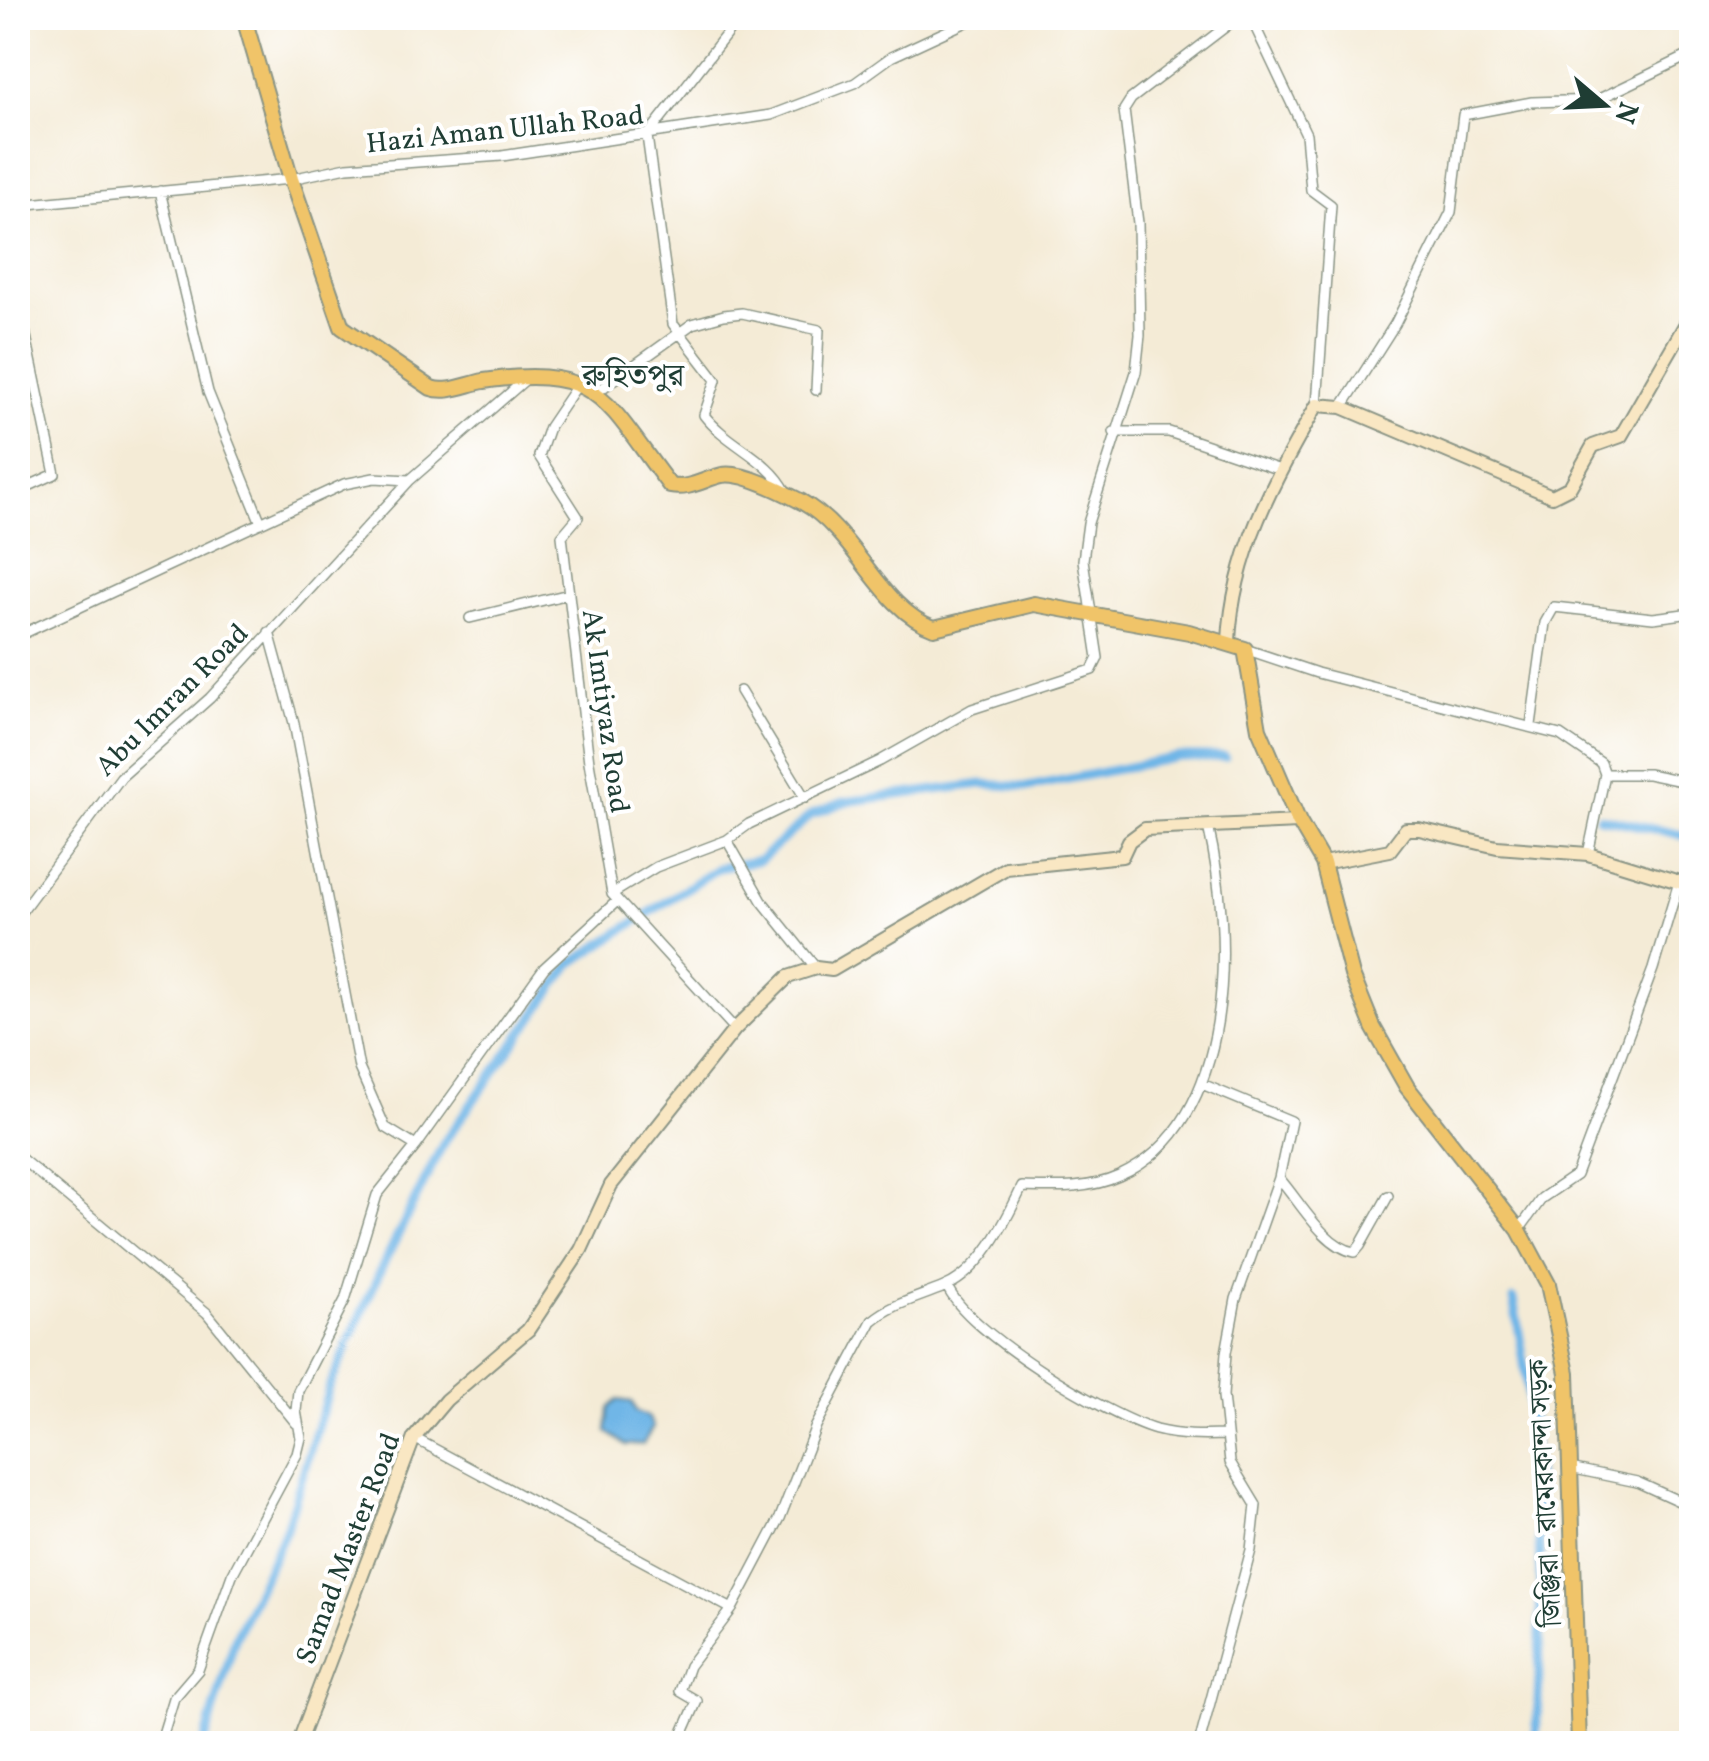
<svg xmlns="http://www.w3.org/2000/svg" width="1709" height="1761" font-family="Vollkorn,'Noto Serif Bengali',serif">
<rect width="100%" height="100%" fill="#fff"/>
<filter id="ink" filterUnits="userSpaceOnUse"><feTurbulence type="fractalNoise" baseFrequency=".01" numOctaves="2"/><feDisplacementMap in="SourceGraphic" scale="20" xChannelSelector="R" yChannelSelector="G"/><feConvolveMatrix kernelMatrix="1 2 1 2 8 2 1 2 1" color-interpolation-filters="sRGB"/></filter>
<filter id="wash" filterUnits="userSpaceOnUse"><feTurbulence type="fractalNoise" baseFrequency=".0048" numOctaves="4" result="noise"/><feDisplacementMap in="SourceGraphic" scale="40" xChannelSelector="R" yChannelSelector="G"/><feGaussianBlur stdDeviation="2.25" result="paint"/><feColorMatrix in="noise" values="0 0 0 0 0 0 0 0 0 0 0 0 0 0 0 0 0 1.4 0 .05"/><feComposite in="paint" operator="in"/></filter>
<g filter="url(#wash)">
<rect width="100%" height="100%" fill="#f4ebd6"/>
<!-- water -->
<path fill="#70b6e7" stroke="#487a8e" stroke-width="2.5" d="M618,1400L632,1402L636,1411L648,1417L653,1427L643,1444L626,1445L607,1432L609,1408Z"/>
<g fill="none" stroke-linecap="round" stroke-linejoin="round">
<!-- canal -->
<path stroke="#70b6e7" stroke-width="9" d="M1599,817L1692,837
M1513,1299C1541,1438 1545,1595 1536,1737
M204,1744L236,1636L286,1529L329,1388L381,1269L444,1142L571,964L718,868L760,860L811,815L844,802L982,784L1028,787L1178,757H1225"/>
</g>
</g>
<g filter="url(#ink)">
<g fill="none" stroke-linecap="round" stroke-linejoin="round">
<defs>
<path id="street" d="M739,18L647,136L673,324L716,380L704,415C727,445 769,458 786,492
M1251,18L1306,134L1311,190L1331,205L1317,405
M160,191L208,392L261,523
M18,205L291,179L347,167L502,156L771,115L855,83L891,57L975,18
M18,298L55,474L18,491
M578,384L549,427L539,456L578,517L562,536L589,762L612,894L735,1029
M597,392L692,324L724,315L742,313L819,330L816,390
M1342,407L1395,324L1451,212L1463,115L1532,102L1597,100L1692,54
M1114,432H1169L1280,470
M470,618L569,594
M18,636L344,484L374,478L410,480
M1245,649L1317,673L1560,735L1601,763L1605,774L1588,854
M740,691L805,798
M1531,725L1545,623L1554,607L1653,618L1692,613
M1605,774H1648L1692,783
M727,840L762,901L816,968
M612,894L656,867L727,840L749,824L880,761L972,709L1092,670L1098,658L1083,560L1088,523L1136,372L1140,335L1138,223L1124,110L1131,99L1237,18
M18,916L121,777L210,698L410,480L526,379
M416,1146L544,968L617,901
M18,1156L207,1313L296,1423
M1279,1178C1299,1200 1324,1247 1355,1252L1360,1246L1388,1196
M1519,1230L1542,1198L1576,1175L1653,969L1679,882
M947,1286C966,1332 1107,1416 1156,1430C1180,1436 1202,1436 1226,1435
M414,1438L732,1609L689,1666L680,1691L697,1701L678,1744
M1570,1468L1637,1482L1692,1507
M732,1609L780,1518L816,1426L872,1321C894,1303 918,1298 944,1287C981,1272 1006,1221 1022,1187C1055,1188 1088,1190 1119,1176C1238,1123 1233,932 1208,826
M160,1744L174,1698L198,1670L232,1575L297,1454L301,1438L296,1411L298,1391L345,1300L377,1195L416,1146L385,1127L359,1068L294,723L269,632
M1199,1744L1251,1550L1256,1505L1230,1462L1223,1396L1226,1353L1236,1299L1279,1178L1291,1121L1202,1084"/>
<path id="secondary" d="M1229,641C1233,553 1274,481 1317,405L1342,407L1552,496L1570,487L1593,446L1621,436L1692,313
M1323,863L1390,850L1406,829H1419L1497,847L1588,854L1692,886
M298,1744L414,1438L446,1400L528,1330L581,1250L611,1185L735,1029L788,977L816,968L832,970L1006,868L1122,856L1129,841L1145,829L1299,822"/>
<path id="primary" d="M244,18L291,179L342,327L431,388C448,394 467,384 484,381C602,364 605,402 670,486C689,490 704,479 722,475C743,471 783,492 802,502C856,532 880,610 934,628L1034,604L1189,632L1245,649L1259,729L1299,822L1323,863L1352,975L1373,1027L1407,1087L1519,1230L1548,1284L1567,1373L1579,1744"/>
</defs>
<!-- street casing -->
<use href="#street" stroke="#8a9485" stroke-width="12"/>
<!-- secondary casing -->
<use href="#secondary" stroke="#8a9485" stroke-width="16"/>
<!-- primary casing -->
<use href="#primary" stroke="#8a9485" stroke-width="18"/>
<!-- street -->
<use href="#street" stroke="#fff" stroke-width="9"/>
<!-- secondary -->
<use href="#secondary" stroke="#f9e7c3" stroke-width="12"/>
<!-- primary -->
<use href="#primary" stroke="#f0c469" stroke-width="14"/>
</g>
</g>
<g text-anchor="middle" stroke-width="8" stroke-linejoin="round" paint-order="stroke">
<!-- street labels -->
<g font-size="28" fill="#1f3d34" stroke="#fff">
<text transform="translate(505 128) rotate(-6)" y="10">Hazi Aman Ullah Road</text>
<text transform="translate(171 699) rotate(-45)" y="10">Abu Imran Road</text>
<text transform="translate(607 711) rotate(82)" y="10">Ak Imtiyaz Road</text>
<text transform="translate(1544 1493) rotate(-93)" y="10">জিঞ্জিরা - রামেরকান্দা সড়ক</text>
<text transform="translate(347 1548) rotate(-69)" y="10">Samad Master Road</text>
</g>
<!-- quarter labels -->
<g font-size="32" fill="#1f3d34" stroke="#fff">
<text x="633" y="386">রুহিতপুর</text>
</g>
</g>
<!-- margin -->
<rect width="1709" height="1761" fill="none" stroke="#fff" stroke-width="60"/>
<!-- north arrow -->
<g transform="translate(1604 105) rotate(109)" stroke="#ffffff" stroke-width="8" paint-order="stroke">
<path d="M0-8L18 38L0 25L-18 38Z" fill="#1f3d34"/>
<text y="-15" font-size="28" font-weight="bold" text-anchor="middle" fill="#1f3d34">N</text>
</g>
</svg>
